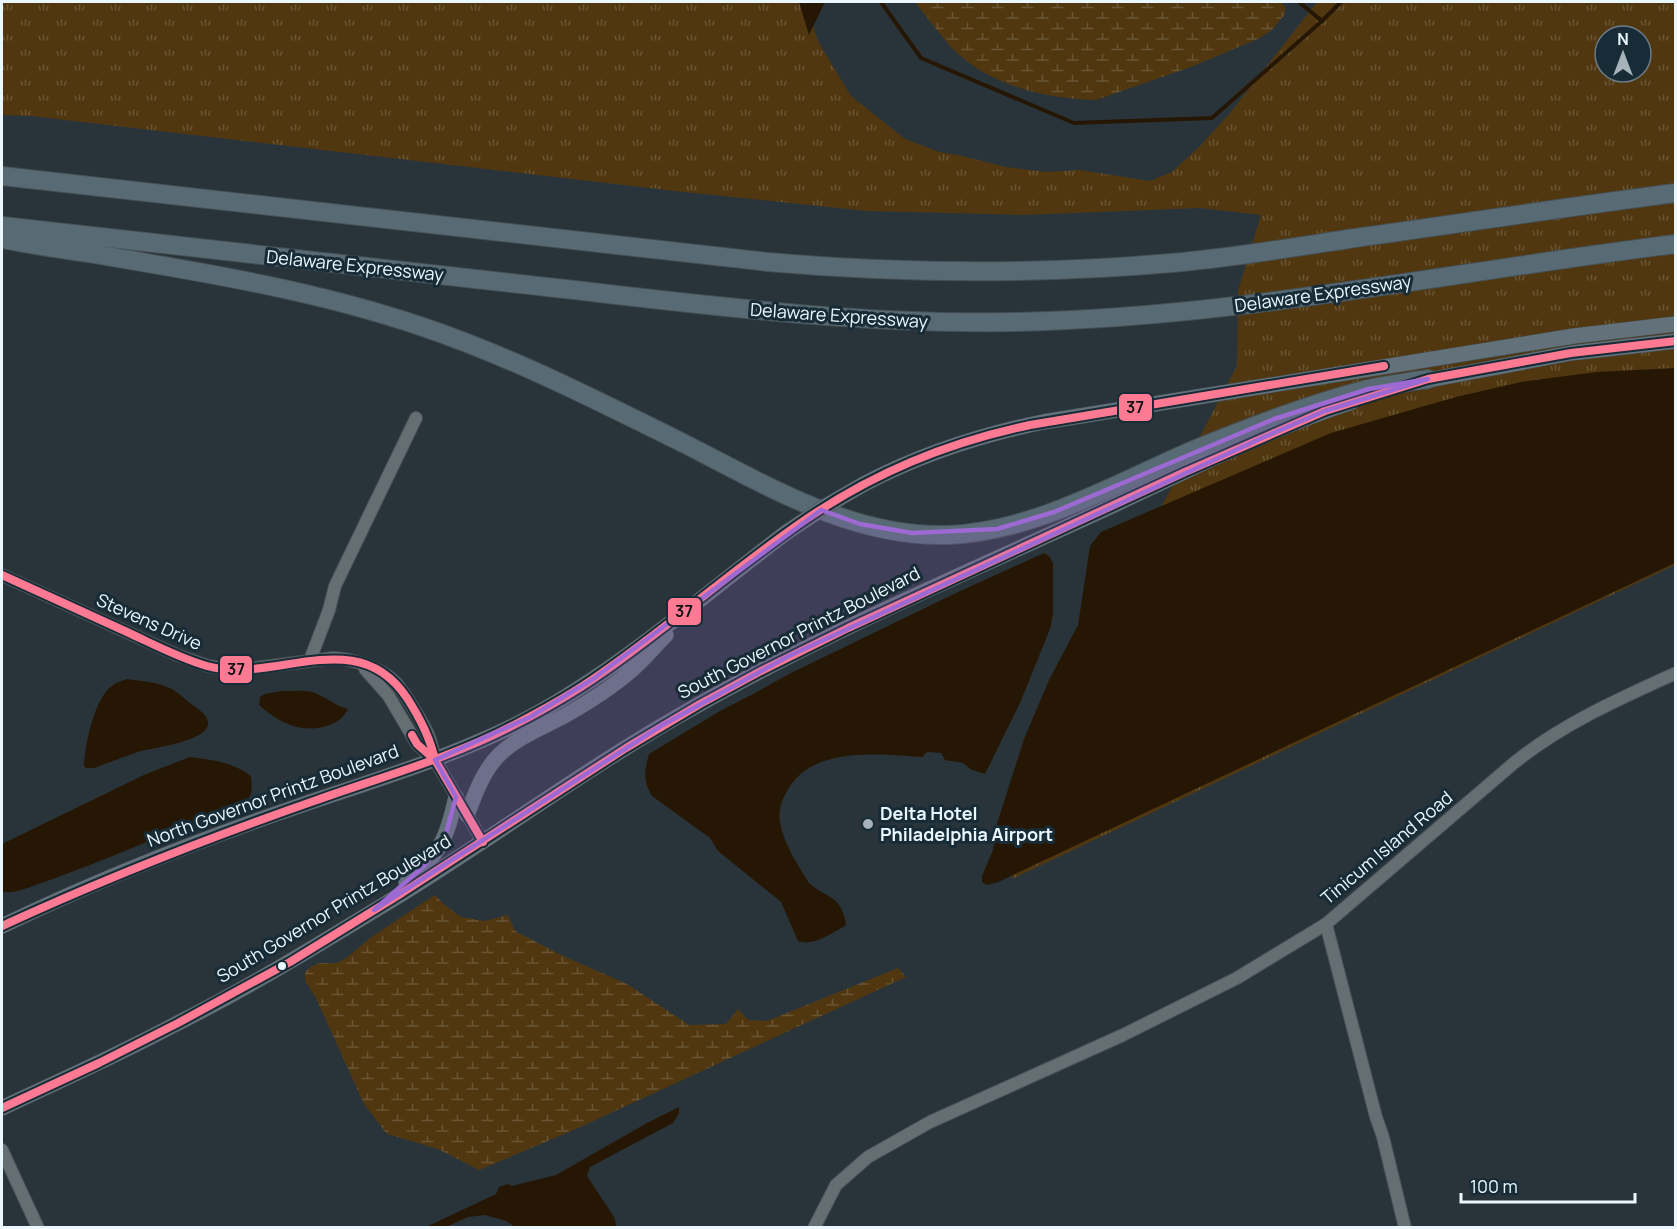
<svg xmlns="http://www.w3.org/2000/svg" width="1677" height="1229" font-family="Manrope,sans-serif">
<defs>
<pattern id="grass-tufts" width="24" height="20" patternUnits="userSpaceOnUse" patternTransform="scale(1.5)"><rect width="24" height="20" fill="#503710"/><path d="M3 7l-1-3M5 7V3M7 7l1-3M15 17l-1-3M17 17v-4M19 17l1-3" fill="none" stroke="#695534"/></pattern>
<pattern id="wetland-marsh" width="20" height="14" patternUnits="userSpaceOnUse" patternTransform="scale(1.5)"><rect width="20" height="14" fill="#503710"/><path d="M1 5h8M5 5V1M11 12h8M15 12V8" fill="none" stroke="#695534"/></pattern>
</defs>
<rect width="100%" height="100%" fill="#29343a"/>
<!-- grass -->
<path fill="url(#grass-tufts)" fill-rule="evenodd" d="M2,2H804L819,43L851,96L905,139L939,152L958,155L1006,167L1046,172L1080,170L1150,181L1172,172L1201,145L1230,113L1317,2H1675V565L1012,879L1017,845L1155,518L1206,425L1237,366L1238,291L1261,215L1200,208L1024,215L867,211L675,191L31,116L2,115ZM1605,36H1641V72H1605Z"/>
<!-- wetland -->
<path fill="url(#wetland-marsh)" d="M915,2H1281L1285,7V14L1272,30L1260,38L1191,67L1096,100C1044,99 986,85 949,45C937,31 926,16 915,2Z
M435,895L446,906L461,917L485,921L508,915L515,931L561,955L627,984L689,1025L726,1024L738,1009L748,1020L767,1021L898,968L906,977L576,1129L479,1170L438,1149L387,1134L364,1104L316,998L305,981V972C323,955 327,969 343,960C352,954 360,946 369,939C391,924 413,909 435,895Z"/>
<!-- water -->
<path fill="#261705" d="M799,2H825L809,35Z
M1675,368V563L996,883L986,885L982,882V876L993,850L997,824L1024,739L1049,680L1078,625L1090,546L1101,532L1331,433L1456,397L1521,382L1597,372Z
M1044,553L1050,557L1053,564V614L1050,629L1020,703L985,774L972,770L963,763L945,760L941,753L927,752L922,757C877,754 808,745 785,795C781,803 778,812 780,821C783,843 798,865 809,883C827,899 840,894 846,923L845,926C832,933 812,947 798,941L781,902L718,851L710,838L652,796C643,781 644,771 649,754L720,711L755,693L789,674L956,593Z
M127,679C142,681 158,682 172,689C180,694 187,701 194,706C242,738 154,747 138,752C123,757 108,763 94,768H86L84,766C85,745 94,698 113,685C117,682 122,681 127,679Z
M281,691C291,691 302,690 312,692C325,696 335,706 348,709C341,721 336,723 323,727C298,733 277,721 259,705L260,697L265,694Z
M190,757C212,760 233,762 251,776C252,786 253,794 246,802C236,813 197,822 182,828C138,845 95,864 50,880C35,885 17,894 2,892V844L146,774Z
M679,1107V1113L673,1123L590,1167L587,1176L614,1217L617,1227H515L506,1221L485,1215L468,1217L446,1227H426L496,1194L499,1187L508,1184L512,1186L556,1175L647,1123Z"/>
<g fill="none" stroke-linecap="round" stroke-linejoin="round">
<!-- stream -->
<path stroke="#261705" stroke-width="4" d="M881,2L921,58L1074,123L1212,118L1322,21L1341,2
M1299,2L1322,21"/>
<defs>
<path id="minor" d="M2,575L177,655L208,666L227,669L254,668L333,658C350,658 382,669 394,681C402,688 425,726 429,737C432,744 433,752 435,760
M310,660L329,610L335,586L416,418
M365,669L388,695L417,744L435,760L483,842
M1326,924L1376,1117L1383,1137L1405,1228
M2,1150L38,1228
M814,1228L836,1185L868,1157L930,1122L1123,1035L1237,978L1326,924L1514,763C1562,724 1619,699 1676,673"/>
<path id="major" d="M1418,382L1571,353L1676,341
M864,484C921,454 980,435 1043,422L1574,336L1676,324
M467,815C475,794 483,771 499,755C517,737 544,727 566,715C587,703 608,690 627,674C641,663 653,648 666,635
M406,882C418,871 431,861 439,847C448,832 452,814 456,797
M2,926C97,880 196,841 296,807C369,782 443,760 513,726C613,676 698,599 787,532
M2,1108C59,1081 118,1055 174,1025C252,986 326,940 400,895C500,833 595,762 698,705C827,632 964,574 1099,512C1182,474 1265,430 1352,402"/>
<path id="highway" d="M2,176L768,262C905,274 1034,275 1171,263C1230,258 1290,248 1348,239C1457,224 1566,207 1676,193
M2,226C189,246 377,268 565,289C714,306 862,325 1012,322C1235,318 1455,271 1676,244
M2,239C36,246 71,250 106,256C213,274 321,292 423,327C512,357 596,400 679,441C763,483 850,538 948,535C1037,531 1116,483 1196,449C1252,426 1310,404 1368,389C1387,385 1408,382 1428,379"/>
</defs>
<!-- minor casing -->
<use href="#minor" stroke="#465055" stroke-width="14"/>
<!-- major casing -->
<use href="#major" stroke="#465055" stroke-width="16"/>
<!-- highway casing -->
<use href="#highway" stroke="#465055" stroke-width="20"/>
<!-- minor -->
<use href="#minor" stroke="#656e73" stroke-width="12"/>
<!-- major -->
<use href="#major" stroke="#63727a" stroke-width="15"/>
<!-- highway -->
<use href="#highway" stroke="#586b74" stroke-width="18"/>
<defs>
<path id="major-bridge" d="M787,532L826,506L864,484"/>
</defs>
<!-- major-bridge casing -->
<use href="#major-bridge" stroke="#465055" stroke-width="16" stroke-linecap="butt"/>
<!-- major-bridge -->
<use href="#major-bridge" stroke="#63727a" stroke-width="15"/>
<defs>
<path id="bus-1" d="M2,575C44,594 85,613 127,632C153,644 179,658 207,666C274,685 357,622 407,698C420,718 430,737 435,760
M412,735L417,744L435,760L483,842
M2,926C104,879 208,838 314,801C381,777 451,758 514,725C543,710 572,694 599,675C669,627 732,570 802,522C873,473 946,443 1030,425L1384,366
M2,1108L99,1063L178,1023L290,962L402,893L626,748L700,704L759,672L848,628L1185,472L1325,411L1428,379L1571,353L1676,341"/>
</defs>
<!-- bus-1 casing -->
<use href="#bus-1" stroke="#182c37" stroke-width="12"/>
<!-- bus-1 -->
<use href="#bus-1" stroke="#fe7a93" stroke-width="8"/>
</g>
<!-- marked area -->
<path fill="#9d69d2" fill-opacity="0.2" stroke="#9d69d2" stroke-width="4.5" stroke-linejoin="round" d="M1428,379L1325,411L1262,438L787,657L661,726L374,910L425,865L445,837L456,797L435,760L530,717L593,679L821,510L860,524L912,533L997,529L1054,512L1274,419L1369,389Z"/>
<!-- markers -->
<circle fill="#a7b3b9" stroke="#182c37" stroke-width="2" cx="868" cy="824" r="6"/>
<circle fill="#ebf7fe" stroke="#182c37" stroke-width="2" cx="282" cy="966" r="5"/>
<g text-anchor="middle" stroke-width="6" stroke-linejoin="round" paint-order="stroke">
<!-- street labels -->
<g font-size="18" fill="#ebf7fe" stroke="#182c37">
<text transform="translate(355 266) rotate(6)" y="6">Delaware Expressway</text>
<text transform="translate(1323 294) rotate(-8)" y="6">Delaware Expressway</text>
<text transform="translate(839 316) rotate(4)" y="6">Delaware Expressway</text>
<text transform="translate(149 622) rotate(24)" y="6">Stevens Drive</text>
<text transform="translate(799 633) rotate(-27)" y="6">South Governor Printz Boulevard</text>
<text transform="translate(273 796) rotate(-20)" y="6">North Governor Printz Boulevard</text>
<text transform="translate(1387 848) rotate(-40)" y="6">Tinicum Island Road</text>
<text transform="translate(334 909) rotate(-31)" y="6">South Governor Printz Boulevard</text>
</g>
<!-- poi labels -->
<g font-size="18" font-weight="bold" fill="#ebf7fe" stroke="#182c37" text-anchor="start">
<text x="880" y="820">Delta Hotel<tspan x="880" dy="21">Philadelphia Airport</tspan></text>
</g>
</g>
<g stroke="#182c37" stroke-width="2">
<rect x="1118" y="393" width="35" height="29" rx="6" fill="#fe7a93"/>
<rect x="667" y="597" width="35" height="29" rx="6" fill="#fe7a93"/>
<rect x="219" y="655" width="34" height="29" rx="6" fill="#fe7a93"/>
</g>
<g font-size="16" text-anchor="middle" font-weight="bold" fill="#111">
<text x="1135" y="413">37</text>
<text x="684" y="617">37</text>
<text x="236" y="675">37</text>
</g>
<!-- border -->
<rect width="1677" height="1229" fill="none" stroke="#ebf7fe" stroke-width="6"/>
<!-- north arrow -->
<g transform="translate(1623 54)"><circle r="28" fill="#182c37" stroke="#6c7d87" stroke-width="1.5"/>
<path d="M0-4.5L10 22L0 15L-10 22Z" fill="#a7b3b9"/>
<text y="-9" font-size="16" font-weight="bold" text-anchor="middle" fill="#ebf7fe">N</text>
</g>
<!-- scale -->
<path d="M1461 1193v9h174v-9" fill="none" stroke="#ebf7fe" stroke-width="3"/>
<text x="1470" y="1193" font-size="18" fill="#ebf7fe" stroke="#182c37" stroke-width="4.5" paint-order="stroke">100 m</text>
</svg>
